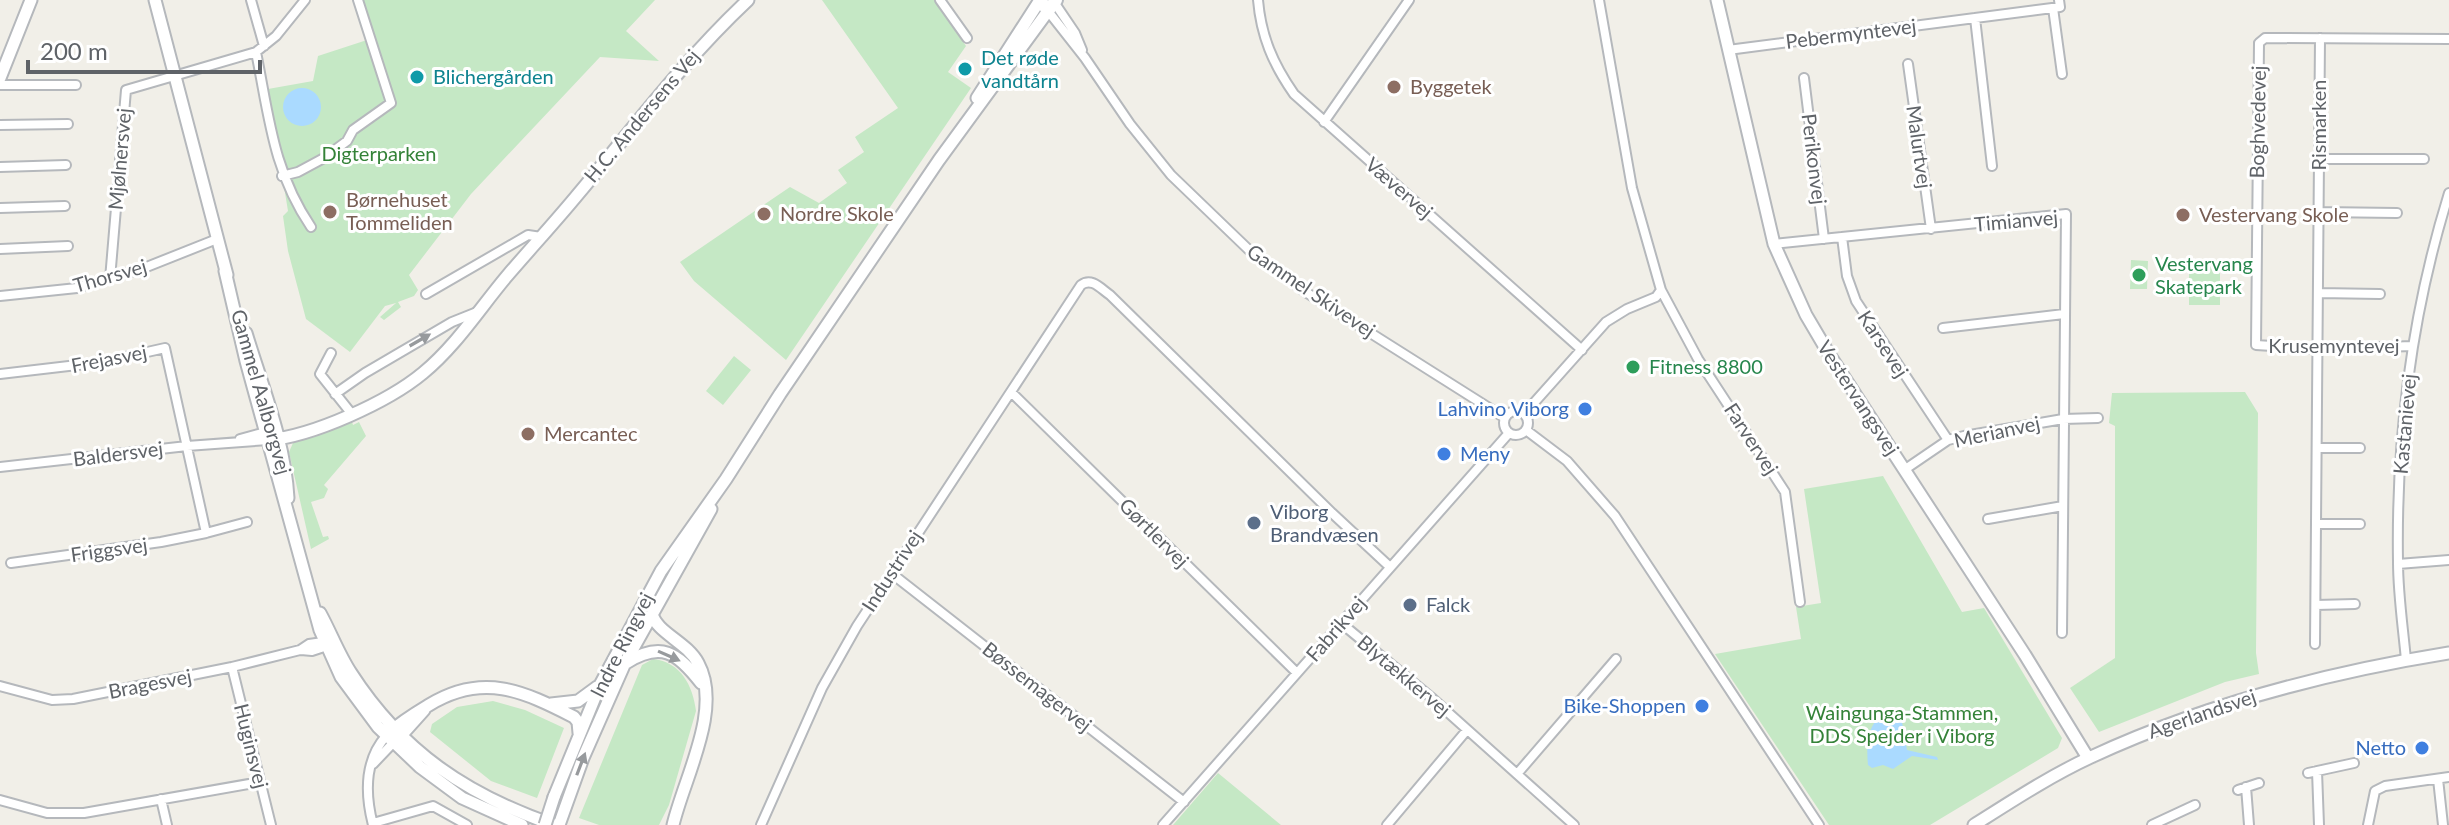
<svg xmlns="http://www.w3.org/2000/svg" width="2449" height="825" font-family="Lato,sans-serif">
<rect width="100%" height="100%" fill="#f1efe8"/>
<!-- green -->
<path fill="#c5e8c5" d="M355,0H655L626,31L659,61L600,57L471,194L409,275L418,290L414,296L398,302L401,307L384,320L380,317L396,303L385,306L350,352L306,319L288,251L283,216L288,211L268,89L313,81L318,56L367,40Z
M822,0H934L966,46L948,72L971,88L786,360L694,281L680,262L790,187L819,203L847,183L838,170L864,152L855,137L898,108Z
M2189,259L2220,260V305H2189Z
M2131,260L2148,261L2147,289H2130Z
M734,356L751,370L723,405L706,391Z
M2245,392L2258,413L2256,653L2259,674L2225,682L2099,732L2070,688L2115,658V426L2109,423L2112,393Z
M352,422L353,425L359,422L366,436L324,485L328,489L324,498L311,502L323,537L328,536L329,539L311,549L289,452L293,443Z
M1883,476L1962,612L1984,608L2062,738L2058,748L1930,825H1829L1715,654L1801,639L1796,607L1821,603L1804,489Z
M653,659C681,662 693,686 696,711L669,805L659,825H599L579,818L642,665Z
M493,701L525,710L564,728L537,798L491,781L430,732L432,724L457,707Z
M1218,773L1281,825H1173Z"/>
<!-- water -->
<path fill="#aadaff" d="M283 107a19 19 0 1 1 38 0a19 19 0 1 1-38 0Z
M1892,712L1902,722L1907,750L1937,757L1938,760L1912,756L1893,769L1883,765L1872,768L1868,765C1866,747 1867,715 1892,712Z"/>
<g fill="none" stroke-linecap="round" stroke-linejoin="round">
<defs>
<path id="minor" d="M251,0L264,46
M940,0L967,38
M1258,0C1261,36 1273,64 1294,94L1582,350
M1054,2L1075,33L1082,50
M2053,8L2062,74
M1048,11L1085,58L1130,124L1171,175L1250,251L1304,291L1505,418
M1975,18L1992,166
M1728,50L2060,7L2059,0
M256,52C269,116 273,171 311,227
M1908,64L1931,229
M1804,78L1824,239
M0,85H76
M1324,122L1409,0
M0,125L68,124
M2319,159H2424
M0,167L66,165
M282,176L298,172L324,158L347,141L353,130L391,103L358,0
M0,208L65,206
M2319,212L2397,213
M1842,237L1847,276L1856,301L1948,440
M1774,244L2066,214L2062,633
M0,249L68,246
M110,279L126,90L256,52L276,36L305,0
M1661,290L1698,359L1785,492L1800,602
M2319,293L2380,294
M426,294L528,235L541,237
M0,296L77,288L144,268L217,239
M1943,328L2064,314
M2413,346L2317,349L2256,345L2259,43L2265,38L2449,39
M331,353L320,374L351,413
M0,374L103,362L165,348L206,533L161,542L11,563
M1011,392L1297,673
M335,394L365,373L452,322L477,312
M1504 423a12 12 0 1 1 24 0a12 12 0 1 1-24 0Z
M1524,414L1606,322L1627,309L1656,297L1661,290L1632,188L1599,0
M1526,430L1567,461L1615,516L1819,825
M240,439L266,432
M2318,448H2360
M0,467L187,446L268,440
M1904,470L1948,440L1964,436L2063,419L2098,418
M1988,519L2063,506
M2317,524H2360
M206,533L247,522
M2398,564L2449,560
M891,573L1184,802
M2316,605L2355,604
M1341,623L1433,699L1574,825
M2315,644L2320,38
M301,650L312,651L330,645
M2406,660C2403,627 2398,594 2398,562C2396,438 2412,312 2449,193
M232,667L271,825
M0,686L52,700L73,699L232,667L300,650L309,644L330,641
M373,764L393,743
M2317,771L2319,825
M2308,773L2354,763
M1517,774L1616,659
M2438,779L2443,825
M2246,787L2249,825
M2238,790L2259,783
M161,799L167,825
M0,800L47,813H84L260,782
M373,823L433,806L467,825
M373,825C365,794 364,761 386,736
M761,825L822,688L857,626L1081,285C1092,277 1101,289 1110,295L1332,513L1390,567
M1163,825L1509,433
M1387,825L1467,730
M2152,825L2195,805
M2368,825L2375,791L2385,786L2449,777"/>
<path id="tertiary" d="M155,0L227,275
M1717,0L1774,244L1806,315L1829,354L2025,655L2088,758
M0,78L31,0
M977,98L1040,0
M225,271L246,361L320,630L341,677L378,727L420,767L462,798L522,825
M246,333C262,386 285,442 288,498
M268,440C313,436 388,402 423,373C456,346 480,308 507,276C531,248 556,221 579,193C634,127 685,59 748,0
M320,613C331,633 339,655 351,673C402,752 467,795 554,825
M652,614C657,633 687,642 698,663C723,709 684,778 673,825
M626,663C661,641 677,652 701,683
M551,704L578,701L597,687
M389,733C402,721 414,714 429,705C483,672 523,691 574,717L578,722L579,733
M398,739L424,710
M554,797L600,685L661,571L726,479L780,394L939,160L1048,11
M559,825L583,758L625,663L711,509
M1974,825C2012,801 2050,776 2091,757C2205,704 2325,673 2449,653"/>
<path id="secondary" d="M1040,0L1048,11L1056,0"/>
</defs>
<!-- minor casing -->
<use href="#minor" stroke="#b5b8bc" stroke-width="12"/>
<!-- tertiary casing -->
<use href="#tertiary" stroke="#b5b8bc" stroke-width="15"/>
<!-- secondary casing -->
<use href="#secondary" stroke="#b6babf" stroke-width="16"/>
<!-- minor -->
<use href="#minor" stroke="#fff" stroke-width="8"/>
<!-- tertiary -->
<use href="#tertiary" stroke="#fff" stroke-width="11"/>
<!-- secondary -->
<use href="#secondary" stroke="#fff" stroke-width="12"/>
<defs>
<path id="tertiary-bridge" d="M545,825L554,797"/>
</defs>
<!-- tertiary-bridge casing -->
<use href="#tertiary-bridge" stroke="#b5b8bc" stroke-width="15" stroke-linecap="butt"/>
<!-- tertiary-bridge -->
<use href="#tertiary-bridge" stroke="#fff" stroke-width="11"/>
</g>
<!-- one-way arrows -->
<defs><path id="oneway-solid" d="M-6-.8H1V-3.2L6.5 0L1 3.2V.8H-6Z" transform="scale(2)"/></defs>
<g fill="#979a9d">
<use href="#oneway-solid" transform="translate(420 340) rotate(-30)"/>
<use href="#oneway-solid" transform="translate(669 656) rotate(24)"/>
<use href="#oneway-solid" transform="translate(581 764) rotate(-69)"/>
</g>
<!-- markers -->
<g fill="#0f9aa8" stroke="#fff" stroke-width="3">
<circle cx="965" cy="69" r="8"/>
<circle cx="417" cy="77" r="8"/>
</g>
<g fill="#8d6e63" stroke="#fff" stroke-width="3">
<circle cx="1394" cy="87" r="8"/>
<circle cx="330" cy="212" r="8"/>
<circle cx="764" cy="214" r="8"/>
<circle cx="2183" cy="215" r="8"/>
<circle cx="528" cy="434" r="8"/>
</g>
<g fill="#2e9e5b" stroke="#fff" stroke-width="3">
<circle cx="2139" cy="275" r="8"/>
<circle cx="1633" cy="367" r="8"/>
</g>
<g fill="#3f7fe0" stroke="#fff" stroke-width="3">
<circle cx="1585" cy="409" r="8"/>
<circle cx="1444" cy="454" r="8"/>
<circle cx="1702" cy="706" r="8"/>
<circle cx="2422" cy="748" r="8"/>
</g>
<g fill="#5c6f8a" stroke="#fff" stroke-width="3">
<circle cx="1254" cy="523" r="8"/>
<circle cx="1410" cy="605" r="8"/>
</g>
<g text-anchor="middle" stroke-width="6" stroke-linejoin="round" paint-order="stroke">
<!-- street labels -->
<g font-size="20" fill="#5f6368" stroke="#fff">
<text transform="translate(1851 34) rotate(-7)" y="7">Pebermyntevej</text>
<text transform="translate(642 116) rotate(-50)" y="7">H.C. Andersens Vej</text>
<text transform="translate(2258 122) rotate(-89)" y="7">Boghvedevej</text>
<text transform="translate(2319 125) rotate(-90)" y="7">Rismarken</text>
<text transform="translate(1919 147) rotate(82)" y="7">Malurtvej</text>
<text transform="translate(120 159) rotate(-85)" y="7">Mjølnersvej</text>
<text transform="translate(1814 159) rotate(83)" y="7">Perikonvej</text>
<text transform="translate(1399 188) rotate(41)" y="7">Vævervej</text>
<text transform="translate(2016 221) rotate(-5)" y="7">Timianvej</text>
<text transform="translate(110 276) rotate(-16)" y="7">Thorsvej</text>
<text transform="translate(1311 291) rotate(34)" y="7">Gammel Skivevej</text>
<text transform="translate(1883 344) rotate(57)" y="7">Karsevej</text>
<text x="2334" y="353">Krusemyntevej</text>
<text transform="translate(109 359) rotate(-11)" y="7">Frejasvej</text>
<text transform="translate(261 392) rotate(74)" y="7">Gammel Aalborgvej</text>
<text transform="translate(1858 398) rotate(57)" y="7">Vestervangsvej</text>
<text transform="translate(2405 424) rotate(-85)" y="7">Kastanievej</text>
<text transform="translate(1997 432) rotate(-12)" y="7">Merianvej</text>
<text transform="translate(1751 439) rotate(57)" y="7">Farvervej</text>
<text transform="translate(118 454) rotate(-7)" y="7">Baldersvej</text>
<text transform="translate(1154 533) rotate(45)" y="7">Gørtlervej</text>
<text transform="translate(109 550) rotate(-8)" y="7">Friggsvej</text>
<text transform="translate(892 571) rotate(-57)" y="7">Industrivej</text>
<text transform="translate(1336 629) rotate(-49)" y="7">Fabrikvej</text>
<text transform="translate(622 645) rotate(-63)" y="7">Indre Ringvej</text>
<text transform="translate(1404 676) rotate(40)" y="7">Blytækkervej</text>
<text transform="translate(150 684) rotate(-11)" y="7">Bragesvej</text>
<text transform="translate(1037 687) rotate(38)" y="7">Bøssemagervej</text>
<text transform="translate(2202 714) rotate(-19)" y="7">Agerlandsvej</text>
<text transform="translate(251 746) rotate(76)" y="7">Huginsvej</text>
</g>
<!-- culture labels -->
<g font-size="20" fill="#0d838f" stroke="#fff" text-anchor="start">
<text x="981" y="65">Det røde<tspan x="981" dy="23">vandtårn</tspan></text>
<text x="433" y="84">Blichergården</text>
</g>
<!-- education labels -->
<g font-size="20" fill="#785e54" stroke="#fff" text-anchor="start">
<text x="1410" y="94">Byggetek</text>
<text x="346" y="207">Børnehuset<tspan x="346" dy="23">Tommeliden</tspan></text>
<text x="780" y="221">Nordre Skole</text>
<text x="2199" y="222">Vestervang Skole</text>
<text x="544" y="441">Mercantec</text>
</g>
<!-- park labels -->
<g font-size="20" fill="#348238" stroke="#fff">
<text x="379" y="161">Digterparken</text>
<text x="1902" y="720">Waingunga-Stammen,<tspan x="1902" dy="23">DDS Spejder i Viborg</tspan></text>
</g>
<!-- leisure labels -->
<g font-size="20" fill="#27864d" stroke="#fff" text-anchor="start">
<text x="2155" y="271">Vestervang<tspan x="2155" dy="23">Skatepark</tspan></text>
<text x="1649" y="374">Fitness 8800</text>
</g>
<!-- shop labels -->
<g font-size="20" fill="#366cbe" stroke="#fff" text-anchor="end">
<text x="1569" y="416">Lahvino Viborg</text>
<text x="1460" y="461" text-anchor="start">Meny</text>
<text x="1686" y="713">Bike-Shoppen</text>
<text x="2406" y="755">Netto</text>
</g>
<!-- service labels -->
<g font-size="20" fill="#4e5e75" stroke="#fff" text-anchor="start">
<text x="1270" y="519">Viborg<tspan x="1270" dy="23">Brandvæsen</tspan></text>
<text x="1426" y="612">Falck</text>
</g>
</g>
<!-- scale -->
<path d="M28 60v12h232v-12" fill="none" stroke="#5f6368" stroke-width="4"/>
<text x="40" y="60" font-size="24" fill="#5f6368" stroke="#ffffff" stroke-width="6" paint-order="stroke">200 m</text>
</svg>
